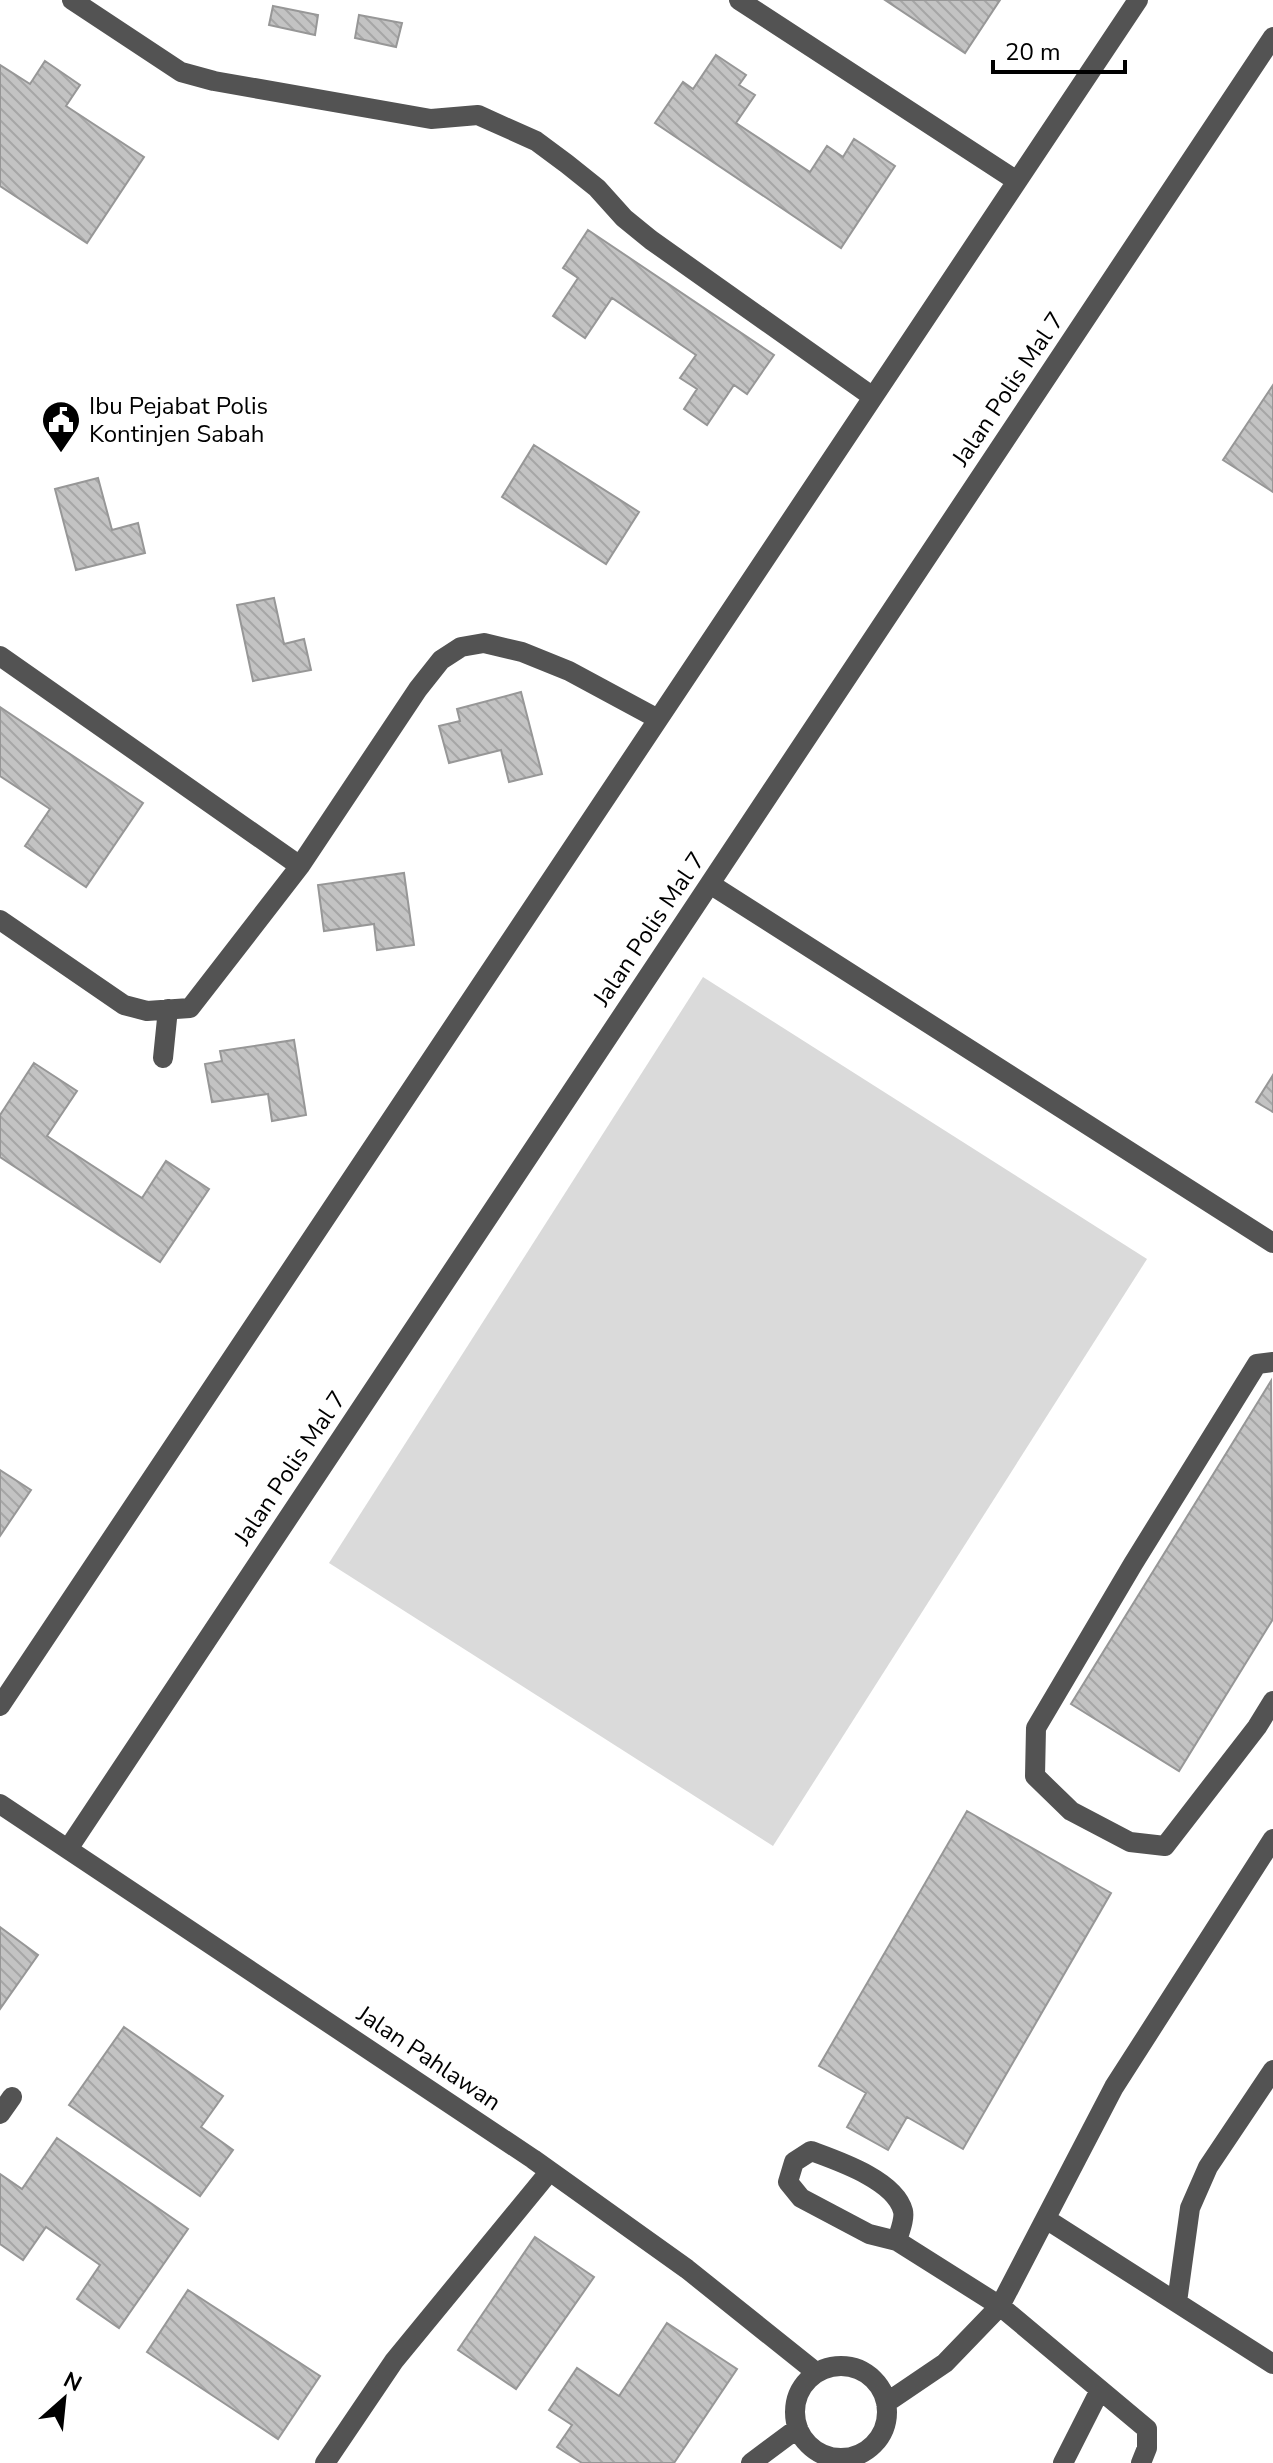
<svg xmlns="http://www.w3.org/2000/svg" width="1273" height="2463" font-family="'Nunito Sans',sans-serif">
<defs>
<pattern id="building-back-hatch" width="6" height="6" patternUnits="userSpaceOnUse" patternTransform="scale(2)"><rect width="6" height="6" fill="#c3c3c3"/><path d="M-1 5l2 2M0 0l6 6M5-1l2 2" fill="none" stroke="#a6a6a6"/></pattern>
</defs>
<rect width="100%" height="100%" fill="#fff"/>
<!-- grass -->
<path fill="#dadada" d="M703,977L1147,1259L773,1846L329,1563Z"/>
<!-- building -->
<path fill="url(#building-back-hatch)" stroke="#979797" stroke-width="2" d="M885,0H1000L965,53Z
M273,6L318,15L315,35L269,25Z
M359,15L402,23L396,47L355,38Z
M716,55L746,75L739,85L755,95L736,123L810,172L827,146L843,157L854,139L895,166L841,248L655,123L683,82L693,89Z
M45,61L80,85L66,106L144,157L87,243L0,186V65L30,84Z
M588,230L774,355L747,394L734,385L707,425L684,409L697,389L680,378L696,355L612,298L585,338L553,316L578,278L563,268Z
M1273,385V492L1223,460Z
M534,445L639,512L606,564L502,497Z
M98,478L112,530L138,523L145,553L76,570L55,489Z
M274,598L284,644L304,639L311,670L253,681L237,605Z
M521,692L542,774L509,782L501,750L449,763L439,726L460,721L457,709Z
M0,707L143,803L86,887L25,846L50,809L0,776Z
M404,873L414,945L377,950L374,924L324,931L318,885Z
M294,1040L306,1115L272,1121L268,1094L212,1102L205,1064L222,1061L220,1051Z
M34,1063L77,1091L47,1136L142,1198L166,1161L209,1189L160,1262L0,1157V1115Z
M1273,1075V1112L1256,1102Z
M1271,1381L1273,1619L1179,1771L1071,1704Z
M0,1470L31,1490L0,1536Z
M967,1811L1111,1893L963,2149L907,2117L888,2150L847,2127L866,2093L819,2066Z
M0,1927L38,1955L0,2009Z
M124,2027L223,2096L201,2127L233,2150L200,2196L69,2105Z
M57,2138L188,2229L119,2328L77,2299L100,2265L46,2227L23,2260L0,2244V2174L22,2189Z
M535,2237L594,2277L516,2389L458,2350Z
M188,2290L320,2376L278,2439L147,2352Z
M667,2323L737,2369L674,2463H582L557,2447L572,2425L549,2410L577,2368L619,2396Z"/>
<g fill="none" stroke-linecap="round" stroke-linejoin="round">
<!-- minor -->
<path stroke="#535353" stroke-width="20" d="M72,0L181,72L214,81L431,119L478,115L536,141L567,164L597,188L624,218L651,240L873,397
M739,0L1017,181
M0,656L300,866
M710,884L1273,1243
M0,920L124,1005L147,1011L190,1008L300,866L418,689L441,660L461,647L484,643L522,652L569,671L658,719
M163,1058L168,1009
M1273,1362L1257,1364L1133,1564L1036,1728L1035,1776L1071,1811L1130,1842L1165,1846L1257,1727L1273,1701
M0,1706L1138,0
M0,1804L533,2159L687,2269L817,2373
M68,1849L1273,37
M0,2114L12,2097
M1046,2219L1273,2364
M897,2241C899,2233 905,2219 903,2211C895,2180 838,2161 811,2151L794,2162L788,2182L801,2198L869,2234L897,2241L1000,2306L1147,2429V2448L1141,2463
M1177,2302L1190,2208L1208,2167L1273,2070
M795 2412a46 46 0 1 1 92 0a46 46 0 1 1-92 0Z
M886,2403L945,2363L1000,2306L1114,2087L1273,1839
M325,2463L394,2361L550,2171
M751,2463L798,2428
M1063,2463L1100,2390"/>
</g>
<!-- icons -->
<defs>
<symbol id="civic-pin" viewBox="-11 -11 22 30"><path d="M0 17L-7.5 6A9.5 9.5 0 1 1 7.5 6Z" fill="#000" stroke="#fff"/><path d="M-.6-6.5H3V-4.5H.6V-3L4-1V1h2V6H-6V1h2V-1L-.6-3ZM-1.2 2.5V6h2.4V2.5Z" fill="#fff"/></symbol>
</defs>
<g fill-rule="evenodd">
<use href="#civic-pin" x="39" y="398" width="44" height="60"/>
</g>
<g text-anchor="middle" stroke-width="7" stroke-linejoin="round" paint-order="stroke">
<!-- street labels -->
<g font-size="24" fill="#000" stroke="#fff">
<text transform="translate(1008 389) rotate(-56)" y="8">Jalan Polis Mal 7</text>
<text transform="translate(649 929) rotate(-56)" y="8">Jalan Polis Mal 7</text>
<text transform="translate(290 1468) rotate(-56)" y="8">Jalan Polis Mal 7</text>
<text transform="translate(429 2058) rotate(34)" y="8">Jalan Pahlawan</text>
</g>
<!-- poi labels -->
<g font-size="24" fill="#000" stroke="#fff" text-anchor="start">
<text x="89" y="414">Ibu Pejabat Polis<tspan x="89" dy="28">Kontinjen Sabah</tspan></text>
</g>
</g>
<!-- north arrow -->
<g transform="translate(64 2399) rotate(27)" stroke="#ffffff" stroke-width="6" paint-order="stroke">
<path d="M0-6L14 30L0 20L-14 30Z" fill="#000000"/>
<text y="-12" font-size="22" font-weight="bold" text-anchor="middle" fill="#000000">N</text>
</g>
<!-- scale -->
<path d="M993 60v12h132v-12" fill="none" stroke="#000000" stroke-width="4"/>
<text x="1005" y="60" font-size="24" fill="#000000" stroke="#ffffff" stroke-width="6" paint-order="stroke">20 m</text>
</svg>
